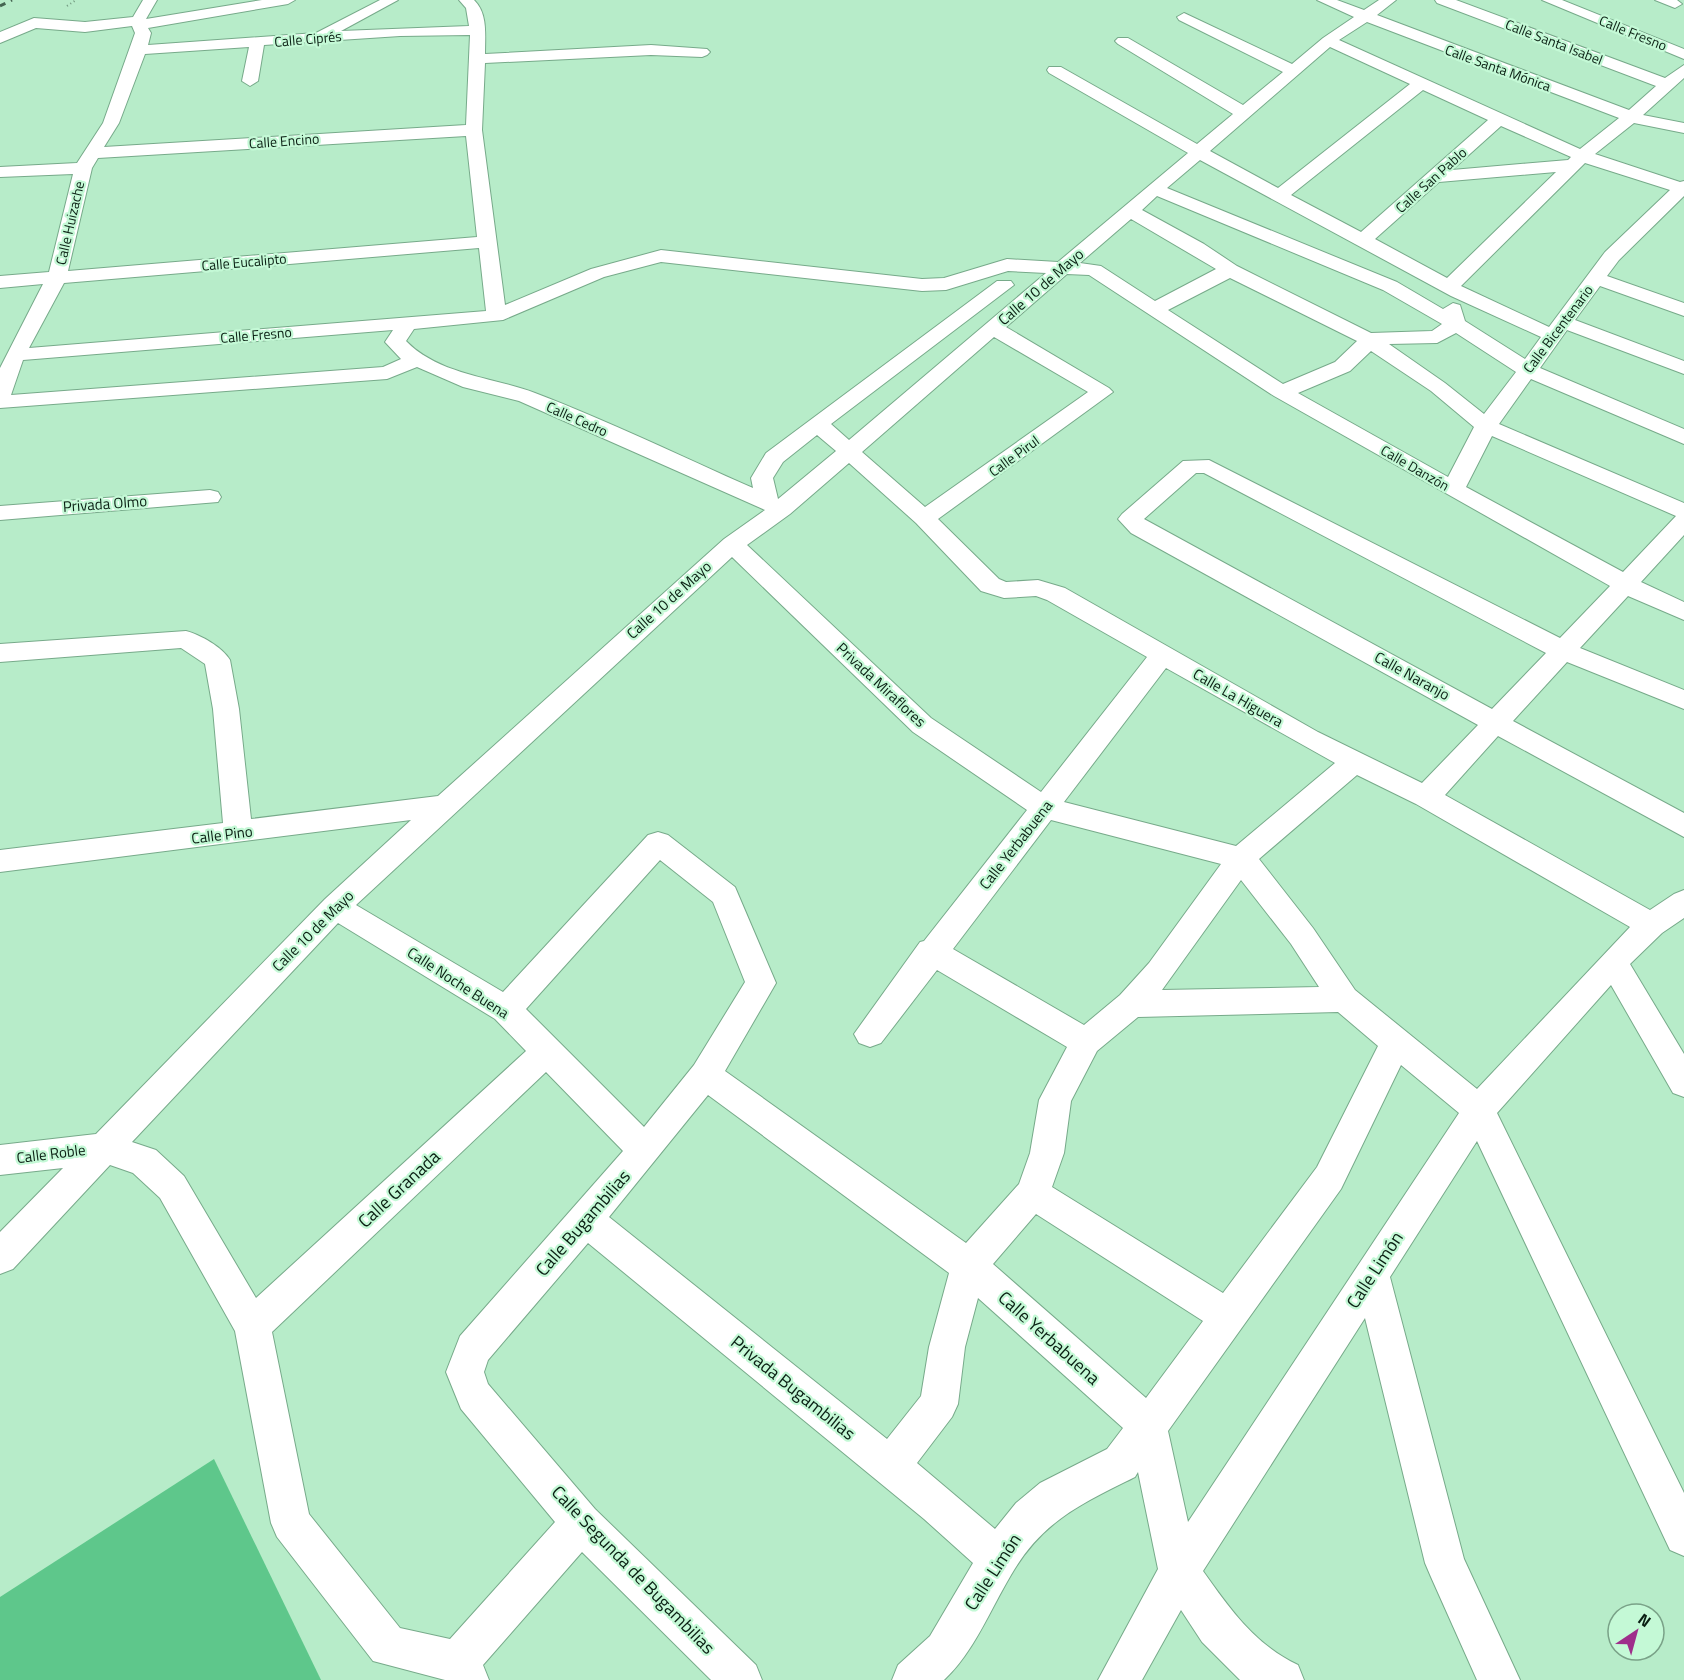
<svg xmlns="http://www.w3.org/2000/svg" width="1684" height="1680" font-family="'Titillium Web',sans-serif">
<rect width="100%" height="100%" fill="#b7ecc9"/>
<!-- green -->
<path fill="#5ec78b" d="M214,1459L321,1680H0V1597Z"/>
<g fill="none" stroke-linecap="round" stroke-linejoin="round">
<defs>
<path id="street" d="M143,0H157L146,19L262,0H295L288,4L148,28L151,33L148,45L316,33L380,0H398L341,31L469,26L466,8L459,0H474C488,13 485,36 485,54L651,45L707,49L710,52L707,55L702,57L651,55L485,63L482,130L505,305L591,269L661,250L922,279L944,278L1007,259L1058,262L1188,153L1049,73L1047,70L1049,67H1061L1197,144L1233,114L1118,44L1115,41L1118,38H1128L1243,105L1283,72L1179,20L1177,17L1184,13L1292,64L1323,38L1354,17L1317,0H1337L1364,10L1379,0H1396L1377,15L1629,110L1656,86L1437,3L1435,0H1456L1665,78L1684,65V78L1643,115L1684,123V133L1634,123L1595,154L1680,182L1684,181V196L1619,260L1607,276L1684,303V316L1600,286L1575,320L1684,361V374L1567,330L1540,368L1684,429V444L1531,379L1499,424L1684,503V535L1641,582L1684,602V620L1628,596L1580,648L1684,690V709L1567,662L1513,721L1684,813V837L1498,736L1445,795L1650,910L1674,894L1684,890V918L1662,933L1630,964L1684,1054V1097L1673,1093L1611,985L1497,1113L1684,1493V1556L1670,1550L1477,1141L1390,1277L1464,1559L1520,1680H1477L1431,1577L1425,1563L1365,1318L1203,1571C1230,1609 1255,1645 1298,1665L1304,1680H1240L1202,1642L1181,1610L1142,1680H1098L1158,1569L1138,1472L1135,1477C1081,1504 1042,1521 1011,1575C990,1610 974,1652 944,1680H892L898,1665L930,1636L973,1563L924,1519L588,1243L488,1360L484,1372L488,1384L595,1509L756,1665L762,1680H711L582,1552L483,1665L489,1680H445L373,1661L277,1537L271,1523L235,1331L160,1198L133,1173L110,1165L13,1269L0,1274V1232L63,1168L0,1175V1145L96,1134L325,899L411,820L0,872V850L223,823L213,709L205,664L181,648L0,662V644L186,631C201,635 222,647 230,660L239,709L251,819L438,796L724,539L765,510L519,401L463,387L417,367L387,379L0,408V368L43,284L0,288V276L49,272L73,174L0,177V167L77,163L103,123L135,33L132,26L85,32L36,28L0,43V32L34,18L85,22L133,17ZM1367,22L1619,118L1580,149L1339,40ZM470,35L466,125L104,147L119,123L145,54L249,47L242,81L250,86L258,81L264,45L400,36ZM1330,47L1410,84L1278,188L1210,151ZM1423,90L1488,120L1361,232L1291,195ZM1501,126L1571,157L1568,160L1452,170ZM466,136L477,237L68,271L92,168L98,158ZM1200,160L1451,296L1541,337L1525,359L1465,321L1460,305L1453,303L1443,309L1397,282L1167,188ZM1585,163L1670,190L1605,252L1549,327L1461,286ZM1556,172L1447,278L1375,239L1439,182ZM1157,196L1383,290L1442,324L1432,331L1371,333L1237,266L1204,244L1142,210ZM1131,219L1216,269L1155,301L1101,266L1080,263ZM479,248L486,311L29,348L64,283ZM661,262L922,291L946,290L1008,271L1046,273L849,440L831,424L1014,285L1011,281H997L766,453L751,478L753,488C680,456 609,421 535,393C493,377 439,375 406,341L414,329L503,320L604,277ZM1067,274L1089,275L1274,396L1610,586L1560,638L1209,460L1183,461L1122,514L1118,519L1131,533L1478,725L1422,783L1318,732L1065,588L1038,580L1006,582L999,579L938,519L1113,392L1109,388L1006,327ZM1230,278L1357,341L1335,362L1283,384L1168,310ZM393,330L385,342L401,359L383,367L11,395L23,360ZM1456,333L1516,372L1484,414L1445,383L1389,344L1437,343ZM994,337L1088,392L925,507L862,452ZM1371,351L1431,391L1474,427L1448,477L1298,393L1350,371ZM817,435L836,451L778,499L773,478L783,462ZM1492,436L1676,516L1623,572L1466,487ZM849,463L916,523L981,591L1004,598L1036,596L1047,600L1147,657L1041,792L931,718L747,545L790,514ZM1196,473H1204L1546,653L1492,709L1144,519ZM732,557L913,732L1027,810L924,941L920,942L854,1034L859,1043L870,1047L881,1043L937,970L1067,1047L1039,1100L1030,1153L1019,1184L966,1243L725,1071L776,983L735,887L668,835L658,832L648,835L503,992L356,905ZM1166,668L1335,763L1236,846L1064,802ZM1357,775L1416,804L1630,927L1477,1089L1355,990L1313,928L1259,859ZM1051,820L1221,864L1149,963L1120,995L1084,1025L953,949ZM660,860L713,902L745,982L694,1065L644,1127L526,1009ZM1241,880L1291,944L1319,987L1162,990ZM338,923L495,1019L526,1051L256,1298L184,1176L156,1150L132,1142ZM1338,1012L1378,1046L1317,1167L1223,1293L1052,1187L1064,1153L1071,1101L1097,1051L1138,1017ZM1401,1065L1459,1113L1188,1522L1168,1431L1341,1189ZM546,1072L623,1151L460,1336L446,1372L461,1409L555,1522L450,1639L400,1628L309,1514L272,1332ZM708,1095L949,1273L929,1347L921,1396L887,1439L609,1217ZM1036,1214L1203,1321L1146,1398L993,1264ZM978,1298L1123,1428L1107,1449L1040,1483L1016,1503L995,1529L917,1463L952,1417L958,1404L965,1347Z
M1542,0H1562L1684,49V59Z
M1655,0H1677L1682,4L1675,8Z
M210,490L218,492L221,497L218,502L0,520V506Z"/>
</defs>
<!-- street casing -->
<use href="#street" stroke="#77aa8a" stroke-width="2"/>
<!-- path -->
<path stroke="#71987f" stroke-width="2" stroke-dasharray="1 3" stroke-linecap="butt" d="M67,6L76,0"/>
<!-- street -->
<use href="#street" fill="#fff" fill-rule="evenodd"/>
<!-- rail -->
<path stroke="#456551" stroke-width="3" stroke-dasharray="6 6" stroke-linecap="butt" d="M0,6L12,0"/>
</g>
<g text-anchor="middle" stroke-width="4.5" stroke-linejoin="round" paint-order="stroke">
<!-- far-street labels -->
<g font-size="14" fill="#0a1f13" stroke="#c4f9d6">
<text transform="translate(1633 33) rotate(22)" y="5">Calle Fresno</text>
<text transform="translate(308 39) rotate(-5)" y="5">Calle Ciprés</text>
<text transform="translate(1554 42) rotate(21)" y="5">Calle Santa Isabel</text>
<text transform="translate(1498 68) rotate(20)" y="5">Calle Santa Mónica</text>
<text transform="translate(284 141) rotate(-4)" y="5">Calle Encino</text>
<text transform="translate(1431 180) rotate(-42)" y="5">Calle San Pablo</text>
<text transform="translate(70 223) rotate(-77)" y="5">Calle Huizache</text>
<text transform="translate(244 262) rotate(-5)" y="5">Calle Eucalipto</text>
<text transform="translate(1558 329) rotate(-53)" y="5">Calle Bicentenario</text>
<text transform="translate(256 335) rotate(-5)" y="5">Calle Fresno</text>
<text transform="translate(577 419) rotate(24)" y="5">Calle Cedro</text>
<text transform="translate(1014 456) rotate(-36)" y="5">Calle Pirul</text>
<text transform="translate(1415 468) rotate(30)" y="5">Calle Danzón</text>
</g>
<!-- street labels -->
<g font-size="15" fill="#0a1f13" stroke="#c4f9d6">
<text transform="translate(1041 287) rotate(-41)" y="5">Calle 10 de Mayo</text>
<text transform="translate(105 504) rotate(-4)" y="5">Privada Olmo</text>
<text transform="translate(669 600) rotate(-42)" y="5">Calle 10 de Mayo</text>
<text transform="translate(1412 676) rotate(29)" y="5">Calle Naranjo</text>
<text transform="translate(881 685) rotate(43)" y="5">Privada Miraflores</text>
<text transform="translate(1238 698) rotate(30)" y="5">Calle La Higuera</text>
<text transform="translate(222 835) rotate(-7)" y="5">Calle Pino</text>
<text transform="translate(1016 845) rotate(-52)" y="5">Calle Yerbabuena</text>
<text transform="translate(313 931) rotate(-45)" y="5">Calle 10 de Mayo</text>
<text transform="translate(458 983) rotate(33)" y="5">Calle Noche Buena</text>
<text transform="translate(51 1154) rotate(-7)" y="5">Calle Roble</text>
</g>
<!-- near-street labels -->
<g font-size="18" fill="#0a1f13" stroke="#c4f9d6">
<text transform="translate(399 1189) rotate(-43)" y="6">Calle Granada</text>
<text transform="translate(583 1223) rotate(-49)" y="6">Calle Bugambilias</text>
<text transform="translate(1375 1270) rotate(-57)" y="6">Calle Limón</text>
<text transform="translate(1049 1338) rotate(42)" y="6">Calle Yerbabuena</text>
<text transform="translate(793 1388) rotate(39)" y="6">Privada Bugambilias</text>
<text transform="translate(633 1570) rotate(46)" y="6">Calle Segunda de Bugambilias</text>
<text transform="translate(993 1572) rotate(-57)" y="6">Calle Limón</text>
</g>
</g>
<!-- north arrow -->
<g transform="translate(1636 1632) rotate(36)"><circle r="28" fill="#c4f9d6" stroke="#7aa288" stroke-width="1.5"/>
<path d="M0-4.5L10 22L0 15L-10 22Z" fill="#9f2e8b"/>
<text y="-9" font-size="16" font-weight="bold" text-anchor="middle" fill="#0a1f13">N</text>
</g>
</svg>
